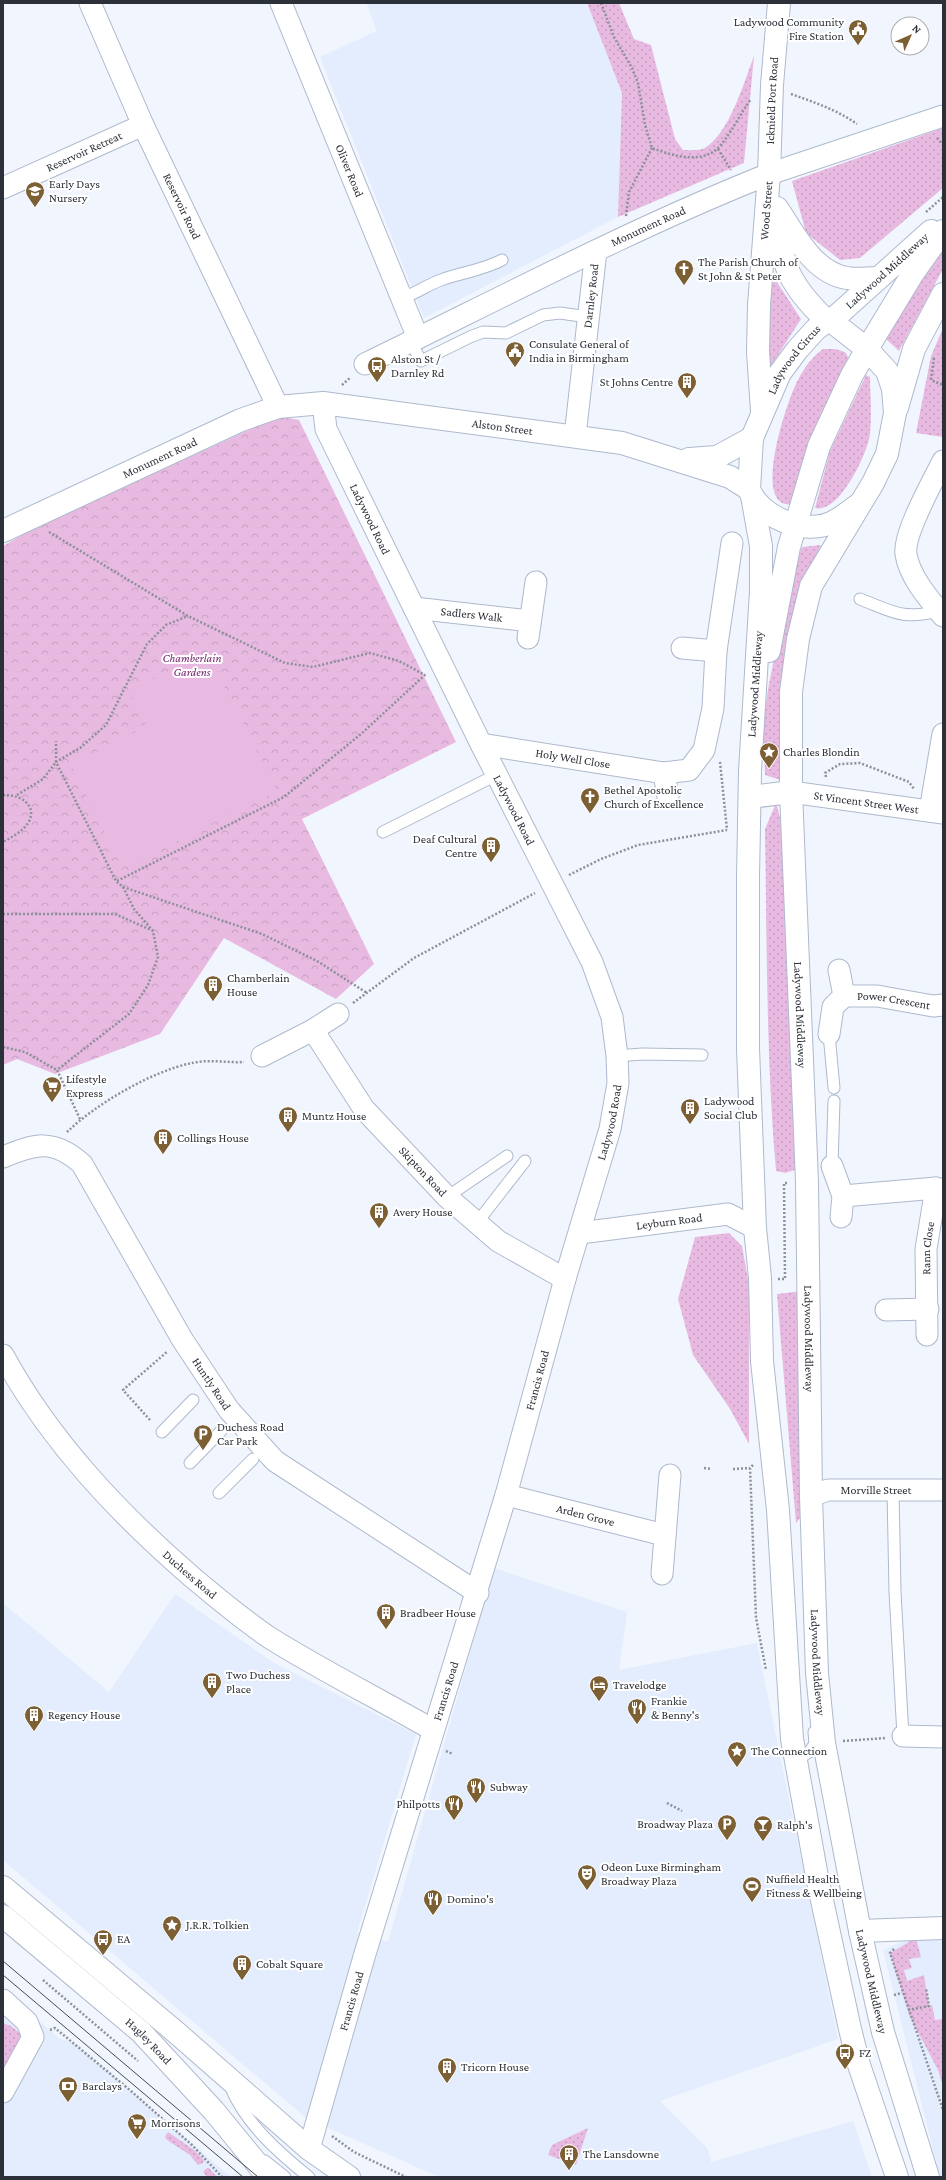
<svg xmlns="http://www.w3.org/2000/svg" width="946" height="2180" font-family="'Crimson Pro',serif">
<defs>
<pattern id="grass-dots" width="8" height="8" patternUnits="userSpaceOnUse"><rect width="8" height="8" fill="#e8bae1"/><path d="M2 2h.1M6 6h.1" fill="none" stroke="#c7a0c2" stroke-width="1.8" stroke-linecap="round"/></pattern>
<pattern id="park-crowns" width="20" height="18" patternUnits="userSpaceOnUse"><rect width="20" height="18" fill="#e8bae1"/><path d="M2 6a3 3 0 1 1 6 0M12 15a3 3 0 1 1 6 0" fill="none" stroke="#c7a0c2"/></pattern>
</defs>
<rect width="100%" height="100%" fill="#f1f6fe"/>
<!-- built -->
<path fill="#e3edfd" d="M366,3H587L622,93L618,217L424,318L320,57L377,31Z
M494,1568L627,1612L619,1670L757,1643L838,2039L660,2101L708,2149L711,2162L853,2121L872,2177H439L306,2118L3,1860V1603L109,1692L175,1594L274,1663L416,1734L357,1933L388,1942Z
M917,1935L943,1937V2177H940L883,1950Z
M3,1991L59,2038L78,2045L231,2177H3Z"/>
<!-- grass -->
<path fill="url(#grass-dots)" d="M587,3H619L634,39L651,45L675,139L683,150C689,150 700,151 705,148C730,132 744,82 754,56L744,163L618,217L622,93Z
M943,128V188L860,258L840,260L806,233L792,181Z
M943,249V269L899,351L886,339L933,261Z
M775,279L801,319L769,369L767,368L772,280Z
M943,328V437L916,433L931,356Z
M823,349H835L845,352L848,357L845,370L793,504C749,512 788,397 798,380C804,368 812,357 823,349Z
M866,375L870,377C870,395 872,414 870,433C869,451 839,515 815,508L830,451Z
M821,545L810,575L783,781L765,775L763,727L768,689L790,580L802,547Z
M776,803L787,842L798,1169L785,1173L776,1171C766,1057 767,943 765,829Z
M729,1233L742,1246L749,1285V1444L730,1409L693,1355L678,1299L695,1237Z
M802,1291L806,1511L796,1523L777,1294Z
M916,1938L921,1957L909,1959L912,1968L904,1970L907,1981L924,1975L929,2006L932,2005L935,2020L943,2019V2087L938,2070L909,2015L890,1953Z
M3,2023L11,2026L26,2038L8,2068L3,2066Z
M588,2128L576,2165L548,2155L552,2145Z
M168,2132L194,2150L204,2160L203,2163L198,2165L190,2155L167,2140L165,2137Z
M207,2168H209L217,2177H207L203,2172Z"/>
<!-- park -->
<path fill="url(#park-crowns)" d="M283,417L299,420L456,742L302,819L374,964L336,999L224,938L160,1034L55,1074L17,1059L3,1065V546L31,530L253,428Z"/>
<!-- pitch -->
<path fill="#e8bae1" d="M207,652L277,791L122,868L71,765L147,726L129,691Z"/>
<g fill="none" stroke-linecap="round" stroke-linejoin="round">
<defs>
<path id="lane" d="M402,298C415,294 427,285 441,280C462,272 481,271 502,260
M411,342L421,361L470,337L483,332L506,333L543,315L560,313L588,317
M860,599C894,612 901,620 939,611
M383,832L496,775
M829,1034L834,1088
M617,1056L642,1054L702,1055
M832,1166L834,1101
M447,1197L507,1156
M476,1224L525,1161
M162,1432L193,1400
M190,1463L221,1431
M893,1490L895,1592L903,1736
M219,1493L253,1459
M796,1760L809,1752L815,1744L814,1732
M231,2088C246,2124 279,2153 309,2177
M265,2161L285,2177"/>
<g id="street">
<path id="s1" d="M90,3L143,125L278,407"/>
<path id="s2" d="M281,3L418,338"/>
<path id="s3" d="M3,188L143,125"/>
<path id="s4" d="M365,364C499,299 631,229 769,174L943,116"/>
<path id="s5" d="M575,436L596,251"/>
<path d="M943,461C933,481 903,534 906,554C909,576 929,599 943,616"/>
<path id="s6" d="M414,608L530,621"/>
<path d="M528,638L536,582"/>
<path d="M682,648L716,651"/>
<path id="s7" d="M481,744L664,773L689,770L704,750L713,708L716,651L732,543"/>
<path d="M664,773L668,797"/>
<path id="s8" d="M791,792L943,813"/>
<path d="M930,811L943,734"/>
<path id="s9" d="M844,996H877L933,1006L943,1005"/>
<path id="s10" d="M313,1030L364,1109L447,1197L498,1241L565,1279"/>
<path d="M829,1034L833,1007L844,996L839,970"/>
<path d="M262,1056L313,1030L338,1014"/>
<path id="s11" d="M3,1157C35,1144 53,1138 82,1164L182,1339L229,1410L275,1461L478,1593"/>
<path d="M832,1166L843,1196L841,1217"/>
<path d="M843,1196L936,1188L943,1190"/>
<path id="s12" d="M580,1233L728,1214L755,1228"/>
<path d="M886,1310L928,1309"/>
<path id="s13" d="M927,1335L926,1249L936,1188"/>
<path id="s14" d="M3,1355C50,1441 118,1513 192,1577C217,1598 243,1620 270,1638C323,1671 379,1699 433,1730"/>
<path id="s15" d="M506,1495L664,1535"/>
<path id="s16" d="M811,1496L828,1490H943"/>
<path d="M662,1574L670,1475"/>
<path d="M903,1736L943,1737"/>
<path d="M3,2000L27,2022L33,2037L3,2092"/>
<path id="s17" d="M309,2149L364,1957L506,1495L565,1279L610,1129L618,1083L617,1056L612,1017L592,962L481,744L326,429L323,403"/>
</g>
<g id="secondary">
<path d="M777,208C794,233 813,273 847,278C857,280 868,278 878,278"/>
<path d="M777,214C781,265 789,285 827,321"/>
<path id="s18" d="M762,411L758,352L759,305L769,174L772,85L779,3"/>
<path d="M689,459L717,457L752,438"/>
<path id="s19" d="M3,531L241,420L278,407L323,403L622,443L730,477L749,489"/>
<path d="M860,1931L943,1928"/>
</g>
<g id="highway">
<path id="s20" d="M831,321L931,231"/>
<path d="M897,408L914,349L943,294"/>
<path d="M752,496L761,546V591L750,771L748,877V1048L755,1228L760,1278L762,1361L778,1510L792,1739L818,1882L850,2029L859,2065L897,2177"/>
<path id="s21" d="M861,503C852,509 843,517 833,522C805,536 759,517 749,489L752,438L780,373L797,350L816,329L827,321H831L867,349L887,371L893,389L895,413L887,454L873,483L811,586L798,639L791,692V792L807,1182L811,1496L817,1673L824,1743L860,1931L883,2032L928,2177"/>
<path d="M769,651L789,547L819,446L852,375L867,349L913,273L943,231"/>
<path d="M750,797L791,792"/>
<path d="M3,1887L178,2034L309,2149L349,2177"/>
<path id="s22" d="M3,1916L141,2032L214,2111L268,2177"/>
</g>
</defs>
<!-- lane casing -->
<use href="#lane" stroke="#aeb9cd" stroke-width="13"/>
<!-- street casing -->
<use href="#street" stroke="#aeb9cd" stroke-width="23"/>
<!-- secondary casing -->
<use href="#secondary" stroke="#aeb9cd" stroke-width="24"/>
<!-- highway casing -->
<use href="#highway" stroke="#aeb9cd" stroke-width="24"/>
<!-- path -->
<path stroke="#8c9098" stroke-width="2.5" stroke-dasharray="2 2" stroke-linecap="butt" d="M601,3L614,37L632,68L638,83L645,125L652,148C671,155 700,165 718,148C727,140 742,111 751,99
M791,94C814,102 837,110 857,124
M937,138L943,145
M718,149L731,170
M926,212L943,197
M626,216L629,192L652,148
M934,358L931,380L943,385
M342,385L351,377
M49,532L188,616L285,663L313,667L370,653L399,661L425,675
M720,762L727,830
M826,777L825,773L840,764L860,763L909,782L914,789
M3,795C19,794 39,805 28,823C22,832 12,837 3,842
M17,795L43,779L56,762V741
M569,875L601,859L638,845L727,830
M117,881L284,797L361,734L426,674
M123,887L262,934L317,961L367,993
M3,914H115L151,930
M353,1003L414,958L535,893
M3,1047L25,1052L57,1070
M80,1119L57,1070L129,1014L148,985L158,957L153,931L134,909L123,887L116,881L56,762L80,748L106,725L147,644L166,625L188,616
M67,1132C96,1104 152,1071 192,1063C209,1059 228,1063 244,1062
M778,1279H785L784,1183H787
M150,1420L123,1390L168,1351
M753,1465L750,1468L756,1618L766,1670
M704,1468L712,1469
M733,1469L750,1468
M843,1741L886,1738
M446,1751L453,1754
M667,1803L682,1811
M894,1949L890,1953L943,2110
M43,1980L138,2061
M894,1995L902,1993
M908,2010L929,2006L926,1988
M50,2030L55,2028L131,2091L192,2145L222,2177
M332,2136L354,2152L406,2177"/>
<!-- lane -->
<use href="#lane" stroke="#fff" stroke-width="11"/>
<!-- street -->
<use href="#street" stroke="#fff" stroke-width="21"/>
<!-- secondary -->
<use href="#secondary" stroke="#fff" stroke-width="22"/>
<!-- highway -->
<use href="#highway" stroke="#fff" stroke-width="22"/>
<!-- tram -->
<path stroke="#464a52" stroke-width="1" d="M3,1961L258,2177
M3,1975L243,2177"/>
</g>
<!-- icons -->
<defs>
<symbol id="civic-pin" viewBox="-11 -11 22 30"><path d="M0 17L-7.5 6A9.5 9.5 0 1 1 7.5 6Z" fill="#7c5f33" stroke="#fff"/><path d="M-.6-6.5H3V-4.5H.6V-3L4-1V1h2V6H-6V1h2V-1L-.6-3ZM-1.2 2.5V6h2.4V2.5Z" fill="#fff"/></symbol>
<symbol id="school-pin" viewBox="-11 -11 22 30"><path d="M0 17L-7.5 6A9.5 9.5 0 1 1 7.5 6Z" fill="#7c5f33" stroke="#fff"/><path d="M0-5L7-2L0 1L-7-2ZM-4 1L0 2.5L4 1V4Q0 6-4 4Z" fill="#fff"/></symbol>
<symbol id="church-pin" viewBox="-11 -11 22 30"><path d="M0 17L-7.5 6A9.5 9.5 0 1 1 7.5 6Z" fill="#7c5f33" stroke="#fff"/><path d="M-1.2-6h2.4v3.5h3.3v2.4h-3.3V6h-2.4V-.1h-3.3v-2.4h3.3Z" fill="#fff"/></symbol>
<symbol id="bus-pin" viewBox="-11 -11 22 30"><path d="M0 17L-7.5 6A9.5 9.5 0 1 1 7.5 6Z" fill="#7c5f33" stroke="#fff"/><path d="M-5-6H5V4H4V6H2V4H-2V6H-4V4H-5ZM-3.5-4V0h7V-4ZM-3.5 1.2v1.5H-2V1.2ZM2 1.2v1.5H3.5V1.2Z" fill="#fff"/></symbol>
<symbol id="building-pin" viewBox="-11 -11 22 30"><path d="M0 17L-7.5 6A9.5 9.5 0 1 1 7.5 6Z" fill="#7c5f33" stroke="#fff"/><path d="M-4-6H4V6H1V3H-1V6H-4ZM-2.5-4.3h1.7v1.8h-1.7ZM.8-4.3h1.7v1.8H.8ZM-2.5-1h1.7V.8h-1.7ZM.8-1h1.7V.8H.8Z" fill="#fff"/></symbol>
<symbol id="sight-pin" viewBox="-11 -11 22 30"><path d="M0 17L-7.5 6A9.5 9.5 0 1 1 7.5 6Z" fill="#7c5f33" stroke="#fff"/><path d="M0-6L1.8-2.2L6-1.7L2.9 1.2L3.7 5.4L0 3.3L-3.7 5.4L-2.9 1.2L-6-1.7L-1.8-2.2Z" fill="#fff"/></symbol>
<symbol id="supermarket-pin" viewBox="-11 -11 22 30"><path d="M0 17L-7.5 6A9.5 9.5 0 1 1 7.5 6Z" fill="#7c5f33" stroke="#fff"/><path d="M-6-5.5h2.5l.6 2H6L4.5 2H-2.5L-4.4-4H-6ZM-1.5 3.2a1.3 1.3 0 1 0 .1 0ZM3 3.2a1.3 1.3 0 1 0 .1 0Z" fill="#fff"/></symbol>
<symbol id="parking-pin" viewBox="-11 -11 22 30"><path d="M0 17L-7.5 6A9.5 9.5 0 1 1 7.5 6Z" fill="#7c5f33" stroke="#fff"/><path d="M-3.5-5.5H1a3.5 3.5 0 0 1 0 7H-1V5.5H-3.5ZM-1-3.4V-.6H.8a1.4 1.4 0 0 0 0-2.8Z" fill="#fff"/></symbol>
<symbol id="hotel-pin" viewBox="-11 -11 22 30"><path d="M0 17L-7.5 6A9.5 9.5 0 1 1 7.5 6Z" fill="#7c5f33" stroke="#fff"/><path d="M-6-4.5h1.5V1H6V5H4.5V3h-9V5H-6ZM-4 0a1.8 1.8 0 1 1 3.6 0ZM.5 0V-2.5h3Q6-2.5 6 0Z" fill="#fff"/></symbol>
<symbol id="restaurant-pin" viewBox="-11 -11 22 30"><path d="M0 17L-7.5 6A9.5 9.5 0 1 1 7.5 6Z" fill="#7c5f33" stroke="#fff"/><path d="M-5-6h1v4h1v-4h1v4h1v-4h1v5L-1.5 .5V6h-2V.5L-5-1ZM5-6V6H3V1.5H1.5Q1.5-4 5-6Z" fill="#fff"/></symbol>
<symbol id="bar-pin" viewBox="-11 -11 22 30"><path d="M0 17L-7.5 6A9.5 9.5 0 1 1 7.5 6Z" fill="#7c5f33" stroke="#fff"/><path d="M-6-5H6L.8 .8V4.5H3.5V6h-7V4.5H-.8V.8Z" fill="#fff"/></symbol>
<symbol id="theatre-pin" viewBox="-11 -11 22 30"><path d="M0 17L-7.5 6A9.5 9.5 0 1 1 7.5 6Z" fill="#7c5f33" stroke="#fff"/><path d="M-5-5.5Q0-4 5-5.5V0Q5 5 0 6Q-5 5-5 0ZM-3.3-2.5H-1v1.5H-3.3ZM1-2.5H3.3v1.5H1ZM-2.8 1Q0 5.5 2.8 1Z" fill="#fff"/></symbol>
<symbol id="stadium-pin" viewBox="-11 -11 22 30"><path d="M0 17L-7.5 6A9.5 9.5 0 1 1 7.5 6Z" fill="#7c5f33" stroke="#fff"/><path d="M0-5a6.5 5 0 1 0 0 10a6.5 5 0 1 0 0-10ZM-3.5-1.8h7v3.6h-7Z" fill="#fff"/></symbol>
<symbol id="bank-pin" viewBox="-11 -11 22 30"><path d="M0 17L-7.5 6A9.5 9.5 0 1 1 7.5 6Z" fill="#7c5f33" stroke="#fff"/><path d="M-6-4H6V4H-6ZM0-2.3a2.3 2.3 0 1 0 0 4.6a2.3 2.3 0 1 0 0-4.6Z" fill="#fff"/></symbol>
</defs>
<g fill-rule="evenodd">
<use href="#civic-pin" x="847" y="18" width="22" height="30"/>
<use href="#school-pin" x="24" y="180" width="22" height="30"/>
<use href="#church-pin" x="673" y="258" width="22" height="30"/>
<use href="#civic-pin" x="504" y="340" width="22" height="30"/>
<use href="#bus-pin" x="366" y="355" width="22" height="30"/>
<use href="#building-pin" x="676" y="371" width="22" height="30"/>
<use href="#sight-pin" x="758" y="741" width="22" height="30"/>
<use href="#church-pin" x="579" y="786" width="22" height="30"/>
<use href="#building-pin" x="480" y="835" width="22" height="30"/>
<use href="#building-pin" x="202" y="974" width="22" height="30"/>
<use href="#supermarket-pin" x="41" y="1075" width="22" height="30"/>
<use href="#building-pin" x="679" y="1097" width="22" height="30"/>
<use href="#building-pin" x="277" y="1105" width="22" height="30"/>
<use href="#building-pin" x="152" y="1127" width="22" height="30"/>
<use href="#building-pin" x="368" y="1201" width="22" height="30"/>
<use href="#parking-pin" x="192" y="1423" width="22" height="30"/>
<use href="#building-pin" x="375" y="1602" width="22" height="30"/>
<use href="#building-pin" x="201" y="1671" width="22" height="30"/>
<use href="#hotel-pin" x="588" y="1674" width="22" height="30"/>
<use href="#restaurant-pin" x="626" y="1697" width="22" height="30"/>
<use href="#building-pin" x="23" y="1704" width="22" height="30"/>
<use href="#sight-pin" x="726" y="1740" width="22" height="30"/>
<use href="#restaurant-pin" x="465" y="1776" width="22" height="30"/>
<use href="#restaurant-pin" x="443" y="1793" width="22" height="30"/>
<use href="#parking-pin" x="716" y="1813" width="22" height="30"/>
<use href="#bar-pin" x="752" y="1814" width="22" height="30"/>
<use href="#theatre-pin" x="576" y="1863" width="22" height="30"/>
<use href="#stadium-pin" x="741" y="1875" width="22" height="30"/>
<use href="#restaurant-pin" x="422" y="1888" width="22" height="30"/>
<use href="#sight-pin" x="161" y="1914" width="22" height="30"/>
<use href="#bus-pin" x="92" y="1928" width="22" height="30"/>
<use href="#building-pin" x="231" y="1953" width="22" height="30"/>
<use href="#bus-pin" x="834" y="2042" width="22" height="30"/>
<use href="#building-pin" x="436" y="2056" width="22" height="30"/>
<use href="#bank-pin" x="57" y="2075" width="22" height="30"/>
<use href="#supermarket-pin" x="126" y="2112" width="22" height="30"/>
<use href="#building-pin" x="558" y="2143" width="22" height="30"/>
</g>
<g text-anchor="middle" stroke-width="4" stroke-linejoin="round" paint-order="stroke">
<!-- poi labels -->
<g font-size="12" fill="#2c3038" stroke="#fff" text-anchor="start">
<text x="844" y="26" text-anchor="end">Ladywood Community<tspan x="844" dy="14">Fire Station</tspan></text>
<text x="49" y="188">Early Days<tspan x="49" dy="14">Nursery</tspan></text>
<text x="698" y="266">The Parish Church of<tspan x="698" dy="14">St John &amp; St Peter</tspan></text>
<text x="529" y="348">Consulate General of<tspan x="529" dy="14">India in Birmingham</tspan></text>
<text x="391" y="363">Alston St /<tspan x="391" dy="14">Darnley Rd</tspan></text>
<text x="673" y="386" text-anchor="end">St Johns Centre</text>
<text x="783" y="756">Charles Blondin</text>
<text x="604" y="794">Bethel Apostolic<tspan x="604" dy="14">Church of Excellence</tspan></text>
<text x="477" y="843" text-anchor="end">Deaf Cultural<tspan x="477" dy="14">Centre</tspan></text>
<text x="227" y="982">Chamberlain<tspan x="227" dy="14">House</tspan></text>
<text x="66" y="1083">Lifestyle<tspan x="66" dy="14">Express</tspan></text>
<text x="704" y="1105">Ladywood<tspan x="704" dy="14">Social Club</tspan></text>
<text x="302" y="1120">Muntz House</text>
<text x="177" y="1142">Collings House</text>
<text x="393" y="1216">Avery House</text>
<text x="217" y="1431">Duchess Road<tspan x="217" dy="14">Car Park</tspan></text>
<text x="400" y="1617">Bradbeer House</text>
<text x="226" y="1679">Two Duchess<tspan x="226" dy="14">Place</tspan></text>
<text x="613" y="1689">Travelodge</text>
<text x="651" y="1705">Frankie<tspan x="651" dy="14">&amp; Benny's</tspan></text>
<text x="48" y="1719">Regency House</text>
<text x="751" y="1755">The Connection</text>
<text x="490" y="1791">Subway</text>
<text x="440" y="1808" text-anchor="end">Philpotts</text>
<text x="713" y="1828" text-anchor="end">Broadway Plaza</text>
<text x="777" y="1829">Ralph's</text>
<text x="601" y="1871">Odeon Luxe Birmingham<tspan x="601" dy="14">Broadway Plaza</tspan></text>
<text x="766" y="1883">Nuffield Health<tspan x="766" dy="14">Fitness &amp; Wellbeing</tspan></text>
<text x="447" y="1903">Domino's</text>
<text x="186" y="1929">J.R.R. Tolkien</text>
<text x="117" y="1943">EA</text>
<text x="256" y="1968">Cobalt Square</text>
<text x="859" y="2057">FZ</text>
<text x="461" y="2071">Tricorn House</text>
<text x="82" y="2090">Barclays</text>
<text x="151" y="2127">Morrisons</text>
<text x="583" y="2158">The Lansdowne</text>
</g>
<!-- street labels -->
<g font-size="12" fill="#2c3038" stroke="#fff">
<text dy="4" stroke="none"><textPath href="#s18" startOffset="311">Icknield Port Road</textPath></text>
<text dy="4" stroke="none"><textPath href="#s3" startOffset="89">Reservoir Retreat</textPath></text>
<text dy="4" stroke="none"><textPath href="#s2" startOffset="181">Oliver Road</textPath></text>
<text dy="4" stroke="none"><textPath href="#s1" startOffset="223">Reservoir Road</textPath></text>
<text dy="4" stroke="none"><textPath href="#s18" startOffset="201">Wood Street</textPath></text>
<text dy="4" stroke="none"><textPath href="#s4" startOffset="315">Monument Road</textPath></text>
<text dy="4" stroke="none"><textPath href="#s20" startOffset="75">Ladywood Middleway</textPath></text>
<text dy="4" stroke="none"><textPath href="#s5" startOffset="141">Darnley Road</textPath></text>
<text dy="4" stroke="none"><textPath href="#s21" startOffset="274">Ladywood Circus</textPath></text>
<text dy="4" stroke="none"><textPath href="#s19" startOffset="528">Alston Street</textPath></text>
<text dy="4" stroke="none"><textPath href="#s19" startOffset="173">Monument Road</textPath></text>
<text transform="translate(370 519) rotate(64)" y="4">Ladywood Road</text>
<text dy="4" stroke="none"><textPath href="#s6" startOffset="58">Sadlers Walk</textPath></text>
<text transform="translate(755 684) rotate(-86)" y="4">Ladywood Middleway</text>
<text dy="4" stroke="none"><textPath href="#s7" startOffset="93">Holy Well Close</textPath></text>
<text dy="4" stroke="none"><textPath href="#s8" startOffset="76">St Vincent Street West</textPath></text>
<text transform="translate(514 810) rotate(63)" y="4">Ladywood Road</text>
<text dy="4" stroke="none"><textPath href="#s9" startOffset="50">Power Crescent</textPath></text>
<text dy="4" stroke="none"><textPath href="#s21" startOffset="1073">Ladywood Middleway</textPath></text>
<text dy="4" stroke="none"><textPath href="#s17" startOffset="1070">Ladywood Road</textPath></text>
<text dy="4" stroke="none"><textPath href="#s10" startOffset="180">Skipton Road</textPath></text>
<text dy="4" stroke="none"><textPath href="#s12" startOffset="90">Leyburn Road</textPath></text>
<text dy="4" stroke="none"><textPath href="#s13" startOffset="87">Rann Close</textPath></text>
<text dy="4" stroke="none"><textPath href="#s21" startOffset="1397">Ladywood Middleway</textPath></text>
<text dy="4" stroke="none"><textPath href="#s17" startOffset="802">Francis Road</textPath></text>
<text dy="4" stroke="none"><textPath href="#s11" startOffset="341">Huntly Road</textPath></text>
<text dy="4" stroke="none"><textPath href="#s16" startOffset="66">Morville Street</textPath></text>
<text dy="4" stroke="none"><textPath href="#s15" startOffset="82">Arden Grove</textPath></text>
<text dy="4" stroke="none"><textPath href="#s14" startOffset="290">Duchess Road</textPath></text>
<text dy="4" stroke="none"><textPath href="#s21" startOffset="1721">Ladywood Middleway</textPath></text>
<text dy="4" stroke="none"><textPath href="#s17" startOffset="478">Francis Road</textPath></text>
<text dy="4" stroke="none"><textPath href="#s21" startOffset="2045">Ladywood Middleway</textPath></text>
<text dy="4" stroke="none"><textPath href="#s17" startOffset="154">Francis Road</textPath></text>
<text dy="4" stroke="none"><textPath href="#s22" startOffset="192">Hagley Road</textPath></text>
</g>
<!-- park labels -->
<g font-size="12" font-style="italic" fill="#762570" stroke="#fff">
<text x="192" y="662">Chamberlain<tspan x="192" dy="14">Gardens</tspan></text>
</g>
</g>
<!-- border -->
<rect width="946" height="2180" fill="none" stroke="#2c3038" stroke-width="8"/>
<!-- north arrow -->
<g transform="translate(910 36) rotate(45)"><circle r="19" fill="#ffffff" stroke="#abacaf"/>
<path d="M0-3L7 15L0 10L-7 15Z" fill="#7c5f33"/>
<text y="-6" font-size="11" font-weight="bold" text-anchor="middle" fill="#2c3038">N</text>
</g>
</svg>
